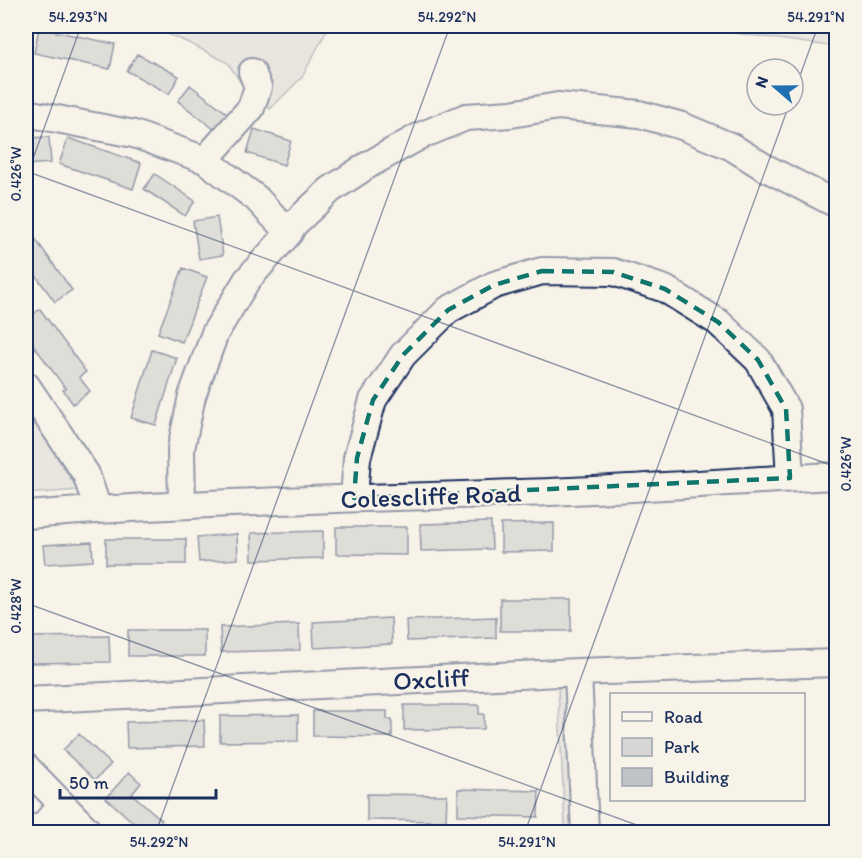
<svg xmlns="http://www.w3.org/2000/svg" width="862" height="858" font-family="Itim,sans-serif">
<rect width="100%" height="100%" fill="#f7f3e8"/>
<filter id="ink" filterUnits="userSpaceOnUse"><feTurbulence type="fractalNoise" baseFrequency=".0167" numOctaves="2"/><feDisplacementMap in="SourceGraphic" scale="12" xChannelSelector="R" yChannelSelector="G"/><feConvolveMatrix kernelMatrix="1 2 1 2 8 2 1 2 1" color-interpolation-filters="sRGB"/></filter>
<g filter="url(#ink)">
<!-- green -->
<path fill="#d7d6d4" stroke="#798299" stroke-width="1.5" d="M149,26H329L302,77L270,109L243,86L228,63L189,43Z
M684,26H836V47Z
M34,421L78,490L26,494V446Z
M568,687L575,826H565L558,688Z"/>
<!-- building -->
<path fill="#c0c3c5" stroke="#1b2f5e" stroke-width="1.5" d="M39,28L115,44L110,69L34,53Z
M137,54L179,76L169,94L127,71Z
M190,85L228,114L215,130L178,101Z
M254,129L291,141L284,165L247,153Z
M49,137L51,163L26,165V138Z
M68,138L141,163L133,189L59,164Z
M155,174L195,201L185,216L144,189Z
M217,217L223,255L199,259L193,221Z
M26,226L72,290L55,302L26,262Z
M183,268L207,277L182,342L158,333Z
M40,309L86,372L79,377L90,391L73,404L63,390L66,389L26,335V320Z
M152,350L177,358L156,425L131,418Z
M491,522L492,549L421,551L420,524Z
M554,523V551L501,552V524Z
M336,527H407V555L336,554Z
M323,531V558L252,560L251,533Z
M237,534L238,559L199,562L197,537Z
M106,539H186V564H106Z
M92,542L93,561L45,564L43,545Z
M30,545L31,565H26V546Z
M500,599H571V631H500Z
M496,617V638L407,641L406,620Z
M391,618L392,644L314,648L313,622Z
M299,624L300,650L221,652L220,627Z
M128,630H205V656H128Z
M109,636L110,662L27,663V637Z
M404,705H479V714H484V729L404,730Z
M313,711H387V719H392V737L313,736Z
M298,715V741L220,742V716Z
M204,720L205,746L127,748L126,722Z
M79,734L111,764L95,780L63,750Z
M129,772L141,783L132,794L162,820L152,832H144L106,798Z
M458,789L539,791L538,817L458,815Z
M367,794L447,795L446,821L367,820Z"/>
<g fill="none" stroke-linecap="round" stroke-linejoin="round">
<defs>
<path id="minor" d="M26,113L134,134L205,160L256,198L289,233
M205,160L251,108L258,87L252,72
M26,385L86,474L98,509
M354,498L357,458L373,400L403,355L448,310L494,285L542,271L613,272L665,289L718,322L758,360L786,409L790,478
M182,505L181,449L192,396L215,333L247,280L289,233L293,225L330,190L368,165L420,136L466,117L511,114L558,106L639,114L682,126L732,147L764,167L836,204
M26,515C190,502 355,499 519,493C625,490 731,481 836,476
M578,672L585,832
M26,700L578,672L836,663
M26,767L89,832
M26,829L42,827L62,805"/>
</defs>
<!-- minor casing -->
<use href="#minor" stroke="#1b2f5e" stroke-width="30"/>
<!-- minor -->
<use href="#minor" stroke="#f7f3e8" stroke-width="26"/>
</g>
</g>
<!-- marked area -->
<path d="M0 0H862V858H0ZM542,271L613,272L665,289L718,322L758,360L786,409L790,478L354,498L357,458L373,400L403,355L448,310L494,285Z" fill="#f7f3e8" fill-opacity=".55" fill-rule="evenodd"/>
<path fill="none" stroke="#0f766e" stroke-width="4.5" stroke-dasharray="12 8" stroke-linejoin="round" d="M542,271L613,272L665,289L718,322L758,360L786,409L790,478L354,498L357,458L373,400L403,355L448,310L494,285Z"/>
<!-- ticks -->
<path fill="none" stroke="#1b2f5e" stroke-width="1.5" stroke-opacity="0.45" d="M810,26L836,35M793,95L818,26M26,171L836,467M26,178L81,26M26,603L656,832M156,832L450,26M525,832L789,105"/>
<g text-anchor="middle" stroke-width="5" stroke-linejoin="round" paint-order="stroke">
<!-- street labels -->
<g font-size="26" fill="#1b2f5e" stroke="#f7f3e8">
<text transform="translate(431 496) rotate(-2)" y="9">Colescliffe Road</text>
<text transform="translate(431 679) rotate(-3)" y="9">Oxcliff</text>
</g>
</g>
<!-- margin -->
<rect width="862" height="858" fill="none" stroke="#f7f3e8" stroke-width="66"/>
<!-- legend -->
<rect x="610" y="693" width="195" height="108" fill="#f7f3e8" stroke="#9fa5b1" stroke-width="1.5"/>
<rect x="622" y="712" width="30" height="9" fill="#f7f3e8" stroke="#9fa5b1" stroke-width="1.5"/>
<text x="664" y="723" font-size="18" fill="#1b2f5e">Road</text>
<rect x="622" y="738" width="30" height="18" fill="#d7d6d4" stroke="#9fa5b1" stroke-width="1.5"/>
<text x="664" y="753" font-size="18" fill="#1b2f5e">Park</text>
<rect x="622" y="768" width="30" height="18" fill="#c0c3c5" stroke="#9fa5b1" stroke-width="1.5"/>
<text x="664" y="783" font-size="18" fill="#1b2f5e">Building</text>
<!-- north arrow -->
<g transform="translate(775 87) rotate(290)"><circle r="28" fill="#f7f3e8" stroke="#9fa5b1" stroke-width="1.5"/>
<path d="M0-4.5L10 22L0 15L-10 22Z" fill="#1f6fb2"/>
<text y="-9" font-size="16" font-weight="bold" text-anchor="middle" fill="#1b2f5e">N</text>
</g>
<!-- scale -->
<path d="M60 789v9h156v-9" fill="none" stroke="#1b2f5e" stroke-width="3"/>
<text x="69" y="789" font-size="18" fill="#1b2f5e" stroke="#f7f3e8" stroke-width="4.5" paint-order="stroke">50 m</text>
<rect x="33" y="33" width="796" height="792" fill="none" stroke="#1b2f5e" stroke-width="2"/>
<g font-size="15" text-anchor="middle" fill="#1b2f5e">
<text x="78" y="22">54.293°N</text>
<text x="447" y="22">54.292°N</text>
<text x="816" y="22">54.291°N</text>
<text transform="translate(16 174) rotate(-90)" y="5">0.426°W</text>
<text transform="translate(846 464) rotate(-90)" y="5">0.426°W</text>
<text transform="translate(16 606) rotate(-90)" y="5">0.428°W</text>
<text x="159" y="847">54.292°N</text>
<text x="527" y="847">54.291°N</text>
</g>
</svg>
